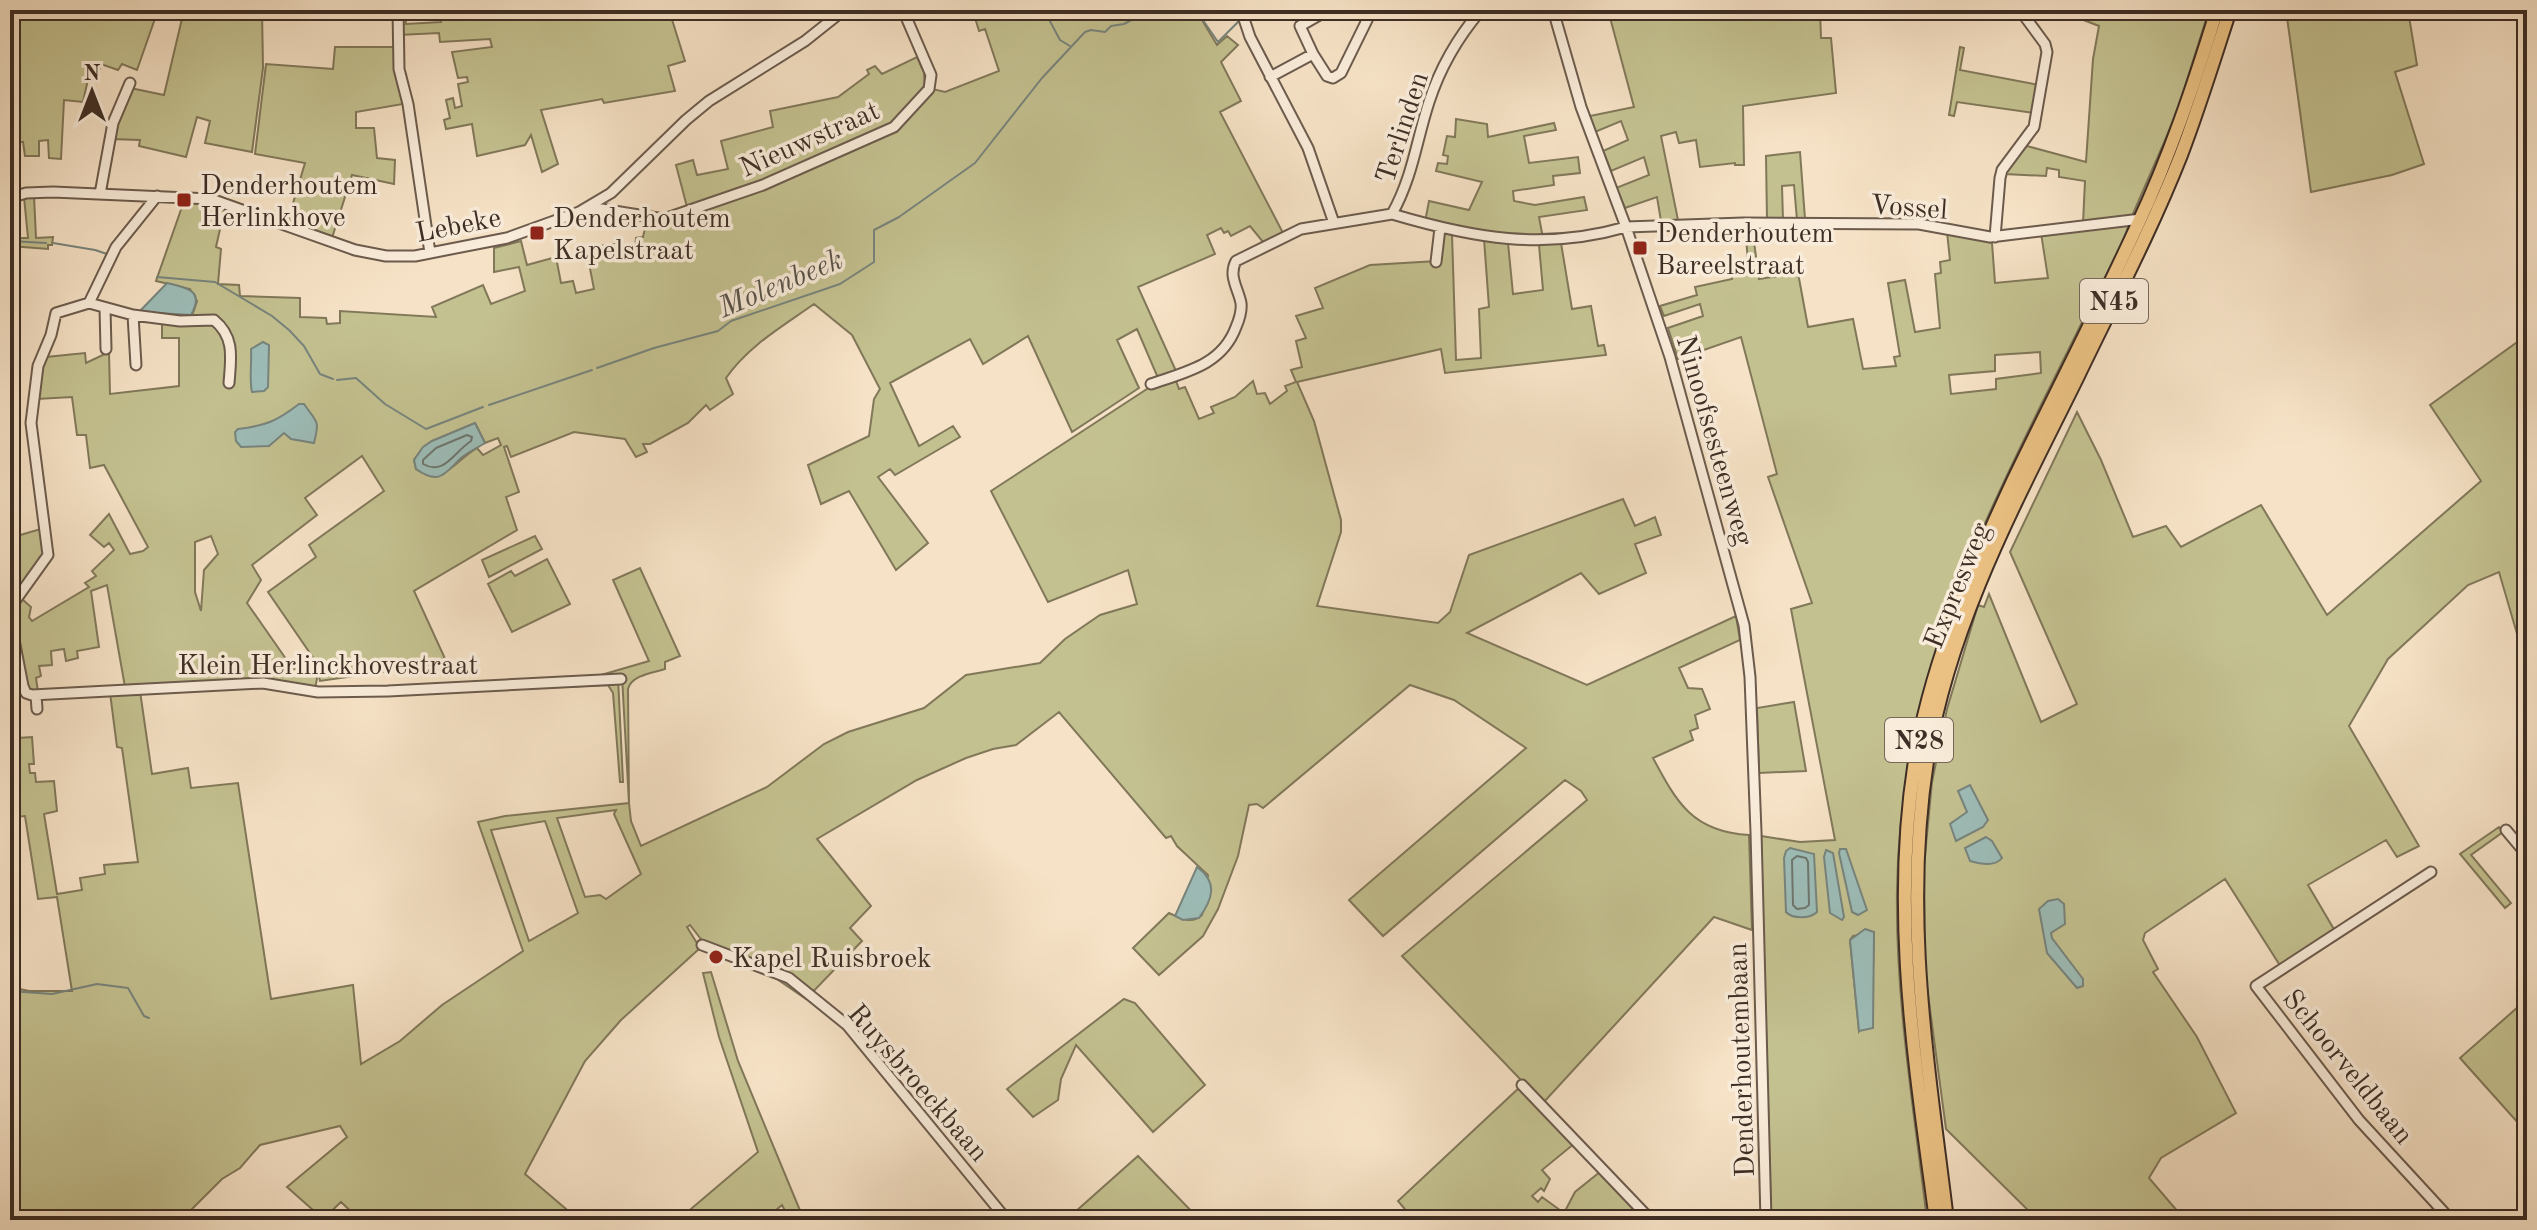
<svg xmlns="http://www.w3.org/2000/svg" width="2537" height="1230" font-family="'Old Standard TT',serif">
<rect width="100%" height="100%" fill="#f6e2c6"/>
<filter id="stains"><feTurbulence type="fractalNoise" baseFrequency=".0025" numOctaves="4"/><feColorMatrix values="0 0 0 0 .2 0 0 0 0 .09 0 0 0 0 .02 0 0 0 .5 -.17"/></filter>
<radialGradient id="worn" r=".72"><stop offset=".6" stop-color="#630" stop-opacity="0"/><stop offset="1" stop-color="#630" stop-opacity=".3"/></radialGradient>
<!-- green -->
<path fill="#c4c190" stroke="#81785a" stroke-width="2" fill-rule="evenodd" d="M10,10H158L137,70L122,64L118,70L101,64L99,71L90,70L83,102L64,100L61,159L49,158L48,140L39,141V156H25L23,142H10Z
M184,10H262L263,68L252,152L205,143L210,121L197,117L186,157L139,146L140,140L111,139L130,88L164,95Z
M400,10H405L406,24L441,22V10H669L685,61L668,66L675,91L604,103L602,99L541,110L558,164L542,172L531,135L525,145L477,156L472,124L446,129L444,120L450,118L446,100L453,98L455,108L462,106L458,84L468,82L467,77L458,78L452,52L492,47L490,39L440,42L439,33L399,35Z
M964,10H1196L1217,45L1227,36L1238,45L1221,62L1241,101L1220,112L1283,233L1263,242L1250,226L1231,236L1228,231L1224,233L1221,228L1207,235L1215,254L1138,287L1176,371L1158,378L1137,329L1117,340L1139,388L1072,432L1028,336L983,364L970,339L890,383L919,446L953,426L960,437L895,475L890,469L878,477L928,543L896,570L849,491L821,504L808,465L869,436L874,399L880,389L852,335L814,304C783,326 748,346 726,378L733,394L710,410L706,405L688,423L650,444H643L647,452L636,457L625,439L574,432L511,457L507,446L504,447L519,492L506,497L517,530L414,591L447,663L320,681L316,662L268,592L316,557L309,545L384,491L362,456L305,498L317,515L252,565L261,580L247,603L293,669L314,665L317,679L315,688L275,681L125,687L107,585L91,591L99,647L77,651L78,658L66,661L64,649L51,651L52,665L39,666L41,676L36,678L38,692L26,689L11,612L22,599L31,607L29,617L32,621L89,587L85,583L96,576L92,571L114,550L109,543L104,547L90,535L109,514L130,554L143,551L148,547L104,465L90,468L86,435H77L72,397L37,399L41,369L46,357L85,353L86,363L109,352L110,394L179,386V338H162V319L142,316L193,313L197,301L190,289L156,281L184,201L225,207L216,247L221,249L218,284L239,285L240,296L300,298V317L326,318L327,324L340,323V311L436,317L432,307L483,285L491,304L525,291L519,267L494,272V248L521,241L527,265L556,257L561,283L573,281L576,293L594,289L586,248L619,243L621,249L635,248L636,238L643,237L647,219L663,221L892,131L933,89L945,92L999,71L985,29L979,31L973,11L966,14ZM475,423L485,443L498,438L501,445L483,455L477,448C455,460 443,488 416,469L414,460L424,447L432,441ZM211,536L218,554L204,570L201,611L195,592V542Z
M1608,10H1820L1821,38H1831L1836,93L1743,106L1744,165H1735V163L1700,167L1696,140L1679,143L1676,132L1661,136L1678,220L1661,221L1657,197L1625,208L1616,188L1649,175L1644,157L1611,171L1603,151L1628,140L1621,121L1595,132L1590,116L1634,107Z
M2066,10H2209L2176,115L2132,216L2083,223L2085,181L2059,177V170L2047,168L2046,176L2005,174L2012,162L2027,146L2086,162L2093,59L2099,26L2065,13Z
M2286,10H2408L2417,65L2395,72L2424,164L2392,175L2311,192Z
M335,47H395L403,104L356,112V128H374L377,158L395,160L394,184L352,175L332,238L288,220L305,163L255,154L266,64L333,69Z
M1960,47L1964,48L1960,70L2039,85L2034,113L1957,102L1954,116L1949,115Z
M917,57L924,72L925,89L895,124L754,186L687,207L676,165L693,160L697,175L728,169L721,141L773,127L770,111L838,97L869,74L867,70L875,66L882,74Z
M1456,119L1487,124L1488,137L1554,123L1556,130L1524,136L1529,163L1578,157L1580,173L1553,176L1554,185L1513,191L1514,201L1535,205L1584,197L1587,210L1539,217L1543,238H1521L1425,222L1429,201L1469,210L1482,182L1436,171L1438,163L1447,164L1448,156L1443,155L1447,136L1455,137Z
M1800,152L1805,219L1797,220L1794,185L1782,186L1783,220L1767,219L1766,156Z
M34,196L36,238L53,237L52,245H48V249L10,246V238H28L24,197Z
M2129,224C2120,254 2101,283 2087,312C2052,384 2014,456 1982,530C1932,644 1899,763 1897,888C1895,998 1914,1110 1927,1220H1771L1761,836L1800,842L1835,840L1791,609L1812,603L1768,477L1777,474L1741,337L1678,359L1668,328L1703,316L1700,304L1664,316L1660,306L1697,295L1695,287L1732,279V270L1739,269L1740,274L1749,272L1745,227H1752L1759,279L1798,273L1808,327L1853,319L1863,369L1896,366L1894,357L1900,356L1888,283L1905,280L1915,332L1940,328L1935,274L1941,273L1940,262L1950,260L1947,232L1992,243L1995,283L2048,278L2041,233ZM2040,352L2041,373L1996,379V389L1951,394L1949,375L1995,371V355ZM1874,933L1872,1009L1859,1031L1850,940L1853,936Z
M1441,232L1452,234L1456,360L1481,358L1479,309L1489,307L1484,239L1508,243L1513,294L1543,290L1539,245L1561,243L1572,309L1591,306L1598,346L1604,345L1606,355L1445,373L1441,349L1297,382L1314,421L1341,520V532L1317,606L1438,623L1450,612L1469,555L1623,499L1635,526L1655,517L1661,535L1635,544L1646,573L1599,594L1581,573L1467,633L1587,685L1736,616L1740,640L1679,668L1688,688L1702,689L1710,709L1695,715L1698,728L1690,731L1693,740L1653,758C1677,803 1693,832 1749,835L1752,930L1714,917L1543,1103L1402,956L1587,800L1581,791L1565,780L1383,936L1349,900L1526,748L1454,700L1410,685L1263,808L1257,804L1249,805L1238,856L1218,909L1203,936L1159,975L1133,948L1169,913C1181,918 1191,925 1202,915L1208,875L1177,846L1171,836L1166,838L1059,712L1016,745L993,749L966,758L917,780L817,839L871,906L850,928L862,941L806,999L768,973L734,962L736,957L704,943L690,925L687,927L700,948L621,1020L585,1061L525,1174L579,1220H360L341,1202L323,1219L287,1187L347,1137L340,1126L260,1145L240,1168L222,1179L181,1220H25L10,1201V987L29,991H72L57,897L38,899L25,816L16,817L10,758L20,757L18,738L32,737L34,764H29L30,773H35L36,782L54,781L57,811L44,814L57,894L82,890L80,878L105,874L104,865L138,862L122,748L117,747L110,693L140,691L152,774L188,768L191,788L238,783L271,999L353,985L361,1064L400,1041L442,1005L523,951L478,822L505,816L629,803L622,676L618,677L623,782H620L613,693L608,685L472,691L601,675L649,661L613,580L640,568L680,656L665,662V669C652,673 632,675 628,689L629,803L631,821L641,846L767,787L824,744L848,732L924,708L966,675L1040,663L1065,639L1100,615L1137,604L1128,570L1048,602L991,491L1150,387L1152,389L1176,381L1179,389L1185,387L1199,419L1214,413L1211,407L1235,397L1253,381L1257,394L1265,393L1270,404L1287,391L1285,386L1296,382L1291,370L1302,367L1296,341L1306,338L1296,316L1323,308L1315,288L1370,265L1437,261ZM616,810L614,814L641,874L606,899L600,895L585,897L557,818ZM545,821L578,913L529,941L491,830Z
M2527,335V668L2499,572L2468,585L2388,659L2349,726L2419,846L2397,857L2386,840L2308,885L2335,931L2281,967L2225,879L2145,933L2143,940L2158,969L2153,972L2197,1037L2236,1113L2161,1158L2149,1178L2185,1220H2038L1946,1129L1925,972L1924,866L1932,782L1947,709L1978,605L1984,607L1989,594L2041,722L2077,704L2010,552L2077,412L2101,460L2133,537L2166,526L2181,547L2261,505L2327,615L2481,481L2430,405Z
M44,528L47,551L10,604V542L18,540L17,536Z
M535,536L542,549L489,577L482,560Z
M547,559L570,604L512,632L488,584L511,571L515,576Z
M1794,702L1806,771L1759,773L1757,708Z
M2499,827L2503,832L2471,855L2511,903L2505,908L2460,854Z
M711,972L738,1061L804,1220H790L782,1205L764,1220H678L758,1152L719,1037L703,973Z
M1124,999L1135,1003L1205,1085L1153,1132L1076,1045L1061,1079L1058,1100L1033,1117L1007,1089Z
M2527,999V1133L2460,1058Z
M1520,1087L1575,1143L1542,1170L1550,1179L1544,1191L1541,1188L1532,1196L1538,1202L1542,1197L1564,1213L1575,1192L1601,1171L1648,1220H1414L1398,1201Z
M1138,1156L1200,1220H1066Z"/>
<!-- water -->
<path fill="#9dbdb8" stroke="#77847d" stroke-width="2" d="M167,283C187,288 205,290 191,315L139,312Z
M263,342L269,345L268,387L264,391L252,392C249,380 252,362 251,349Z
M299,404H304C317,423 320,419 314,443L291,439L284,433L269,446L241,447L236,441L235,432L238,429C265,426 277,421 299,404Z
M475,423L485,443C477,448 468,452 461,458C445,473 440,486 416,469L414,460L423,447L432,441Z
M1970,785L1988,820L1983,827L1956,841L1950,824L1967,812L1958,791Z
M1986,837L1992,841L2002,858C1995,867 1980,864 1970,861L1965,848Z
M1790,848L1814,854L1817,912C1810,919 1792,919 1786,912L1784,858L1786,851Z
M1840,849H1846L1867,910L1858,915L1852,912L1839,853Z
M1826,850L1833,853L1844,917L1842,920L1830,913L1824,857Z
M1197,867C1218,882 1213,899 1199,918L1183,920L1175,916Z
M2058,899L2064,904L2065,924L2051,933L2052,938L2083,979V986L2077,988L2047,953L2039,909L2048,901Z
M1865,929L1874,932L1873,1028L1859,1031L1850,940Z"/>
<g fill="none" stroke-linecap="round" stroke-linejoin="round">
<!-- shore -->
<path stroke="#6e766e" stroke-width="2" d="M467,435L472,437L471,441C453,453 444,476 423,464V460L436,448Z
M1797,856L1806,858L1808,862L1809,905L1805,908L1797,909L1793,905L1792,860Z"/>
<!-- stream -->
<path stroke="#77847d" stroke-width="2" d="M1044,10L1060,40L1070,46
M1123,10L1127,20
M1196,10L1218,42L1239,21
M1248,16L1262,10
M10,241L46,243
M53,243L95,250L107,254
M157,277L215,282L272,316L289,330L304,346L320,374L333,379
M597,368L654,348L718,331L731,321L840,284L874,262V230L899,217L975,163L1042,78L1085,32L1091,30L1105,32L1111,26L1124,24L1150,10
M337,380L356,378L385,404L426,429L483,407
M489,405L592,370
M10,991L52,994L97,984L128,988L144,1016L149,1018"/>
<defs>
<path id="minor" d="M398,10L399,69L408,104L430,253
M1241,10L1250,37L1308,148L1334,223
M1553,10L1581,107L1626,227L1670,357L1744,625L1750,677L1756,832L1766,1220
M1313,54L1300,26L1328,10
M1270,77L1313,54L1327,76L1333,78L1341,73L1372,10
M100,194L113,123L130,83
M10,198L26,193L53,192L211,199L355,250L386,256H415L507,238L579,212L611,193L686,120L709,101L805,41L844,10
M589,207L664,219L763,185L894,127L929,89L931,75L903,10
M1392,214C1473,238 1543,251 1626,227L1743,223L1919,224L1990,237L2141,219
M1995,237L2000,178L2002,170L2034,127L2047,52L2045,44L2020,10
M1436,262L1440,228
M89,303L133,315L136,365
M105,308L106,349
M133,315L180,321L214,320C235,337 231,358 229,383
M1151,384C1186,372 1222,365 1236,327C1239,320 1242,311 1241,303C1238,288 1228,276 1236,261L1301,229L1392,214C1413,176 1416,142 1429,102C1440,68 1458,37 1481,10
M10,608L48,555L31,423L38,366L51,335L56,313L89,303L116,247L157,196
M10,619L23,686L26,693L32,695L263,683L318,692L388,691L621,679
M36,695L37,709
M2506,830L2527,855
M2431,872L2256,986L2359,1120L2451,1220
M702,945L789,978L847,1025L1007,1220
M1522,1085L1651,1220"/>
<path id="highway" d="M1936,1220C1915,1064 1889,906 1917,749C1935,653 1973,567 2014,479C2055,394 2098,311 2137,226C2170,156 2194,84 2217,10
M1947,1220C1928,1063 1902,913 1928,755C1951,619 2018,498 2078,376C2113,303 2151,231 2181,155C2199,108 2214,59 2230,10"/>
</defs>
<!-- minor casing -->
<use href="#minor" stroke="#6c5b4d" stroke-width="13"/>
<!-- highway casing -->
<use href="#highway" stroke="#3e2e25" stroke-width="16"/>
<!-- minor -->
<use href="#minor" stroke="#f9ecda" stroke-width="9"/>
<!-- highway -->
<use href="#highway" stroke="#ebc183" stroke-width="12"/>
</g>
<!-- markers -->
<g fill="#8f2418" stroke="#f9ecda" stroke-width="3">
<rect x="176" y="192" width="16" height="16" rx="4"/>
<rect x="529" y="225" width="16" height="16" rx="4"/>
<rect x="1632" y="240" width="16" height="16" rx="4"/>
<circle cx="716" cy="957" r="8"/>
</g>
<g text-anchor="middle" stroke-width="7" stroke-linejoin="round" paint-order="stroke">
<!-- shield labels -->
<g fill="#f9ecda" stroke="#76675b" stroke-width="2">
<rect x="2080" y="279" width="68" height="44" rx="6"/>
<rect x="1885" y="718" width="68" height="44" rx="6"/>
</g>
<g font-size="26" font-weight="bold" fill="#3e2e25">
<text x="2114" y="310">N45</text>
<text x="1919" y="749">N28</text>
</g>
<!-- street labels -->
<g font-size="28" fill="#3e2e25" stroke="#f9ecda">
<text transform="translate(1401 127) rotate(-72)" y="10">Terlinden</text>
<text transform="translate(809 138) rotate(-24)" y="10">Nieuwstraat</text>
<text transform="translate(1909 206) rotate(4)" y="10">Vossel</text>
<text transform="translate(458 224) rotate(-11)" y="10">Lebeke</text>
<text transform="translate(1716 440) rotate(74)" y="10">Ninoofsesteenweg</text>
<text transform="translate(1956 585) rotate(-68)" y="10">Expresweg</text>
<text x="328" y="674">Klein Herlinckhovestraat</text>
<text transform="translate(1740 1060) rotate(-92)" y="10">Denderhoutembaan</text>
<text transform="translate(2349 1066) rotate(51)" y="10">Schoorveldbaan</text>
<text transform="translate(919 1082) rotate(49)" y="10">Ruysbroeckbaan</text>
</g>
<!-- poi labels -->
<g font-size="28" fill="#3e2e25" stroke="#f9ecda" text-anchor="start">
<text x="200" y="194">Denderhoutem<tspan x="200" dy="32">Herlinkhove</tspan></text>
<text x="553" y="227">Denderhoutem<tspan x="553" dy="32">Kapelstraat</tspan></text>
<text x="1656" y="242">Denderhoutem<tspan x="1656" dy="32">Bareelstraat</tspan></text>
<text x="732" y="967">Kapel Ruisbroek</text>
</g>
<!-- water labels -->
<g font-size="30" font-style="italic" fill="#56524a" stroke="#f9ecda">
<text transform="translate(780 283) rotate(-23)" y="10">Molenbeek</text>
</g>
</g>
<!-- margin -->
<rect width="2537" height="1230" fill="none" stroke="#f6e2c6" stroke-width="40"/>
<rect x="12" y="12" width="2513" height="1206" fill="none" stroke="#3e2e25" stroke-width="4"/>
<rect x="20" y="20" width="2497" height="1190" fill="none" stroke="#3e2e25" stroke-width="2"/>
<!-- north arrow -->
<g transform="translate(92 92)" stroke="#f9ecda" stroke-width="6" paint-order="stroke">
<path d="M0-6L14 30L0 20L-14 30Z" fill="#3e2e25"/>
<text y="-12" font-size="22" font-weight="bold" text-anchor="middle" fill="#3e2e25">N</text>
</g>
<rect width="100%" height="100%" filter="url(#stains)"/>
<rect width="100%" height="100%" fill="url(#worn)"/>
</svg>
